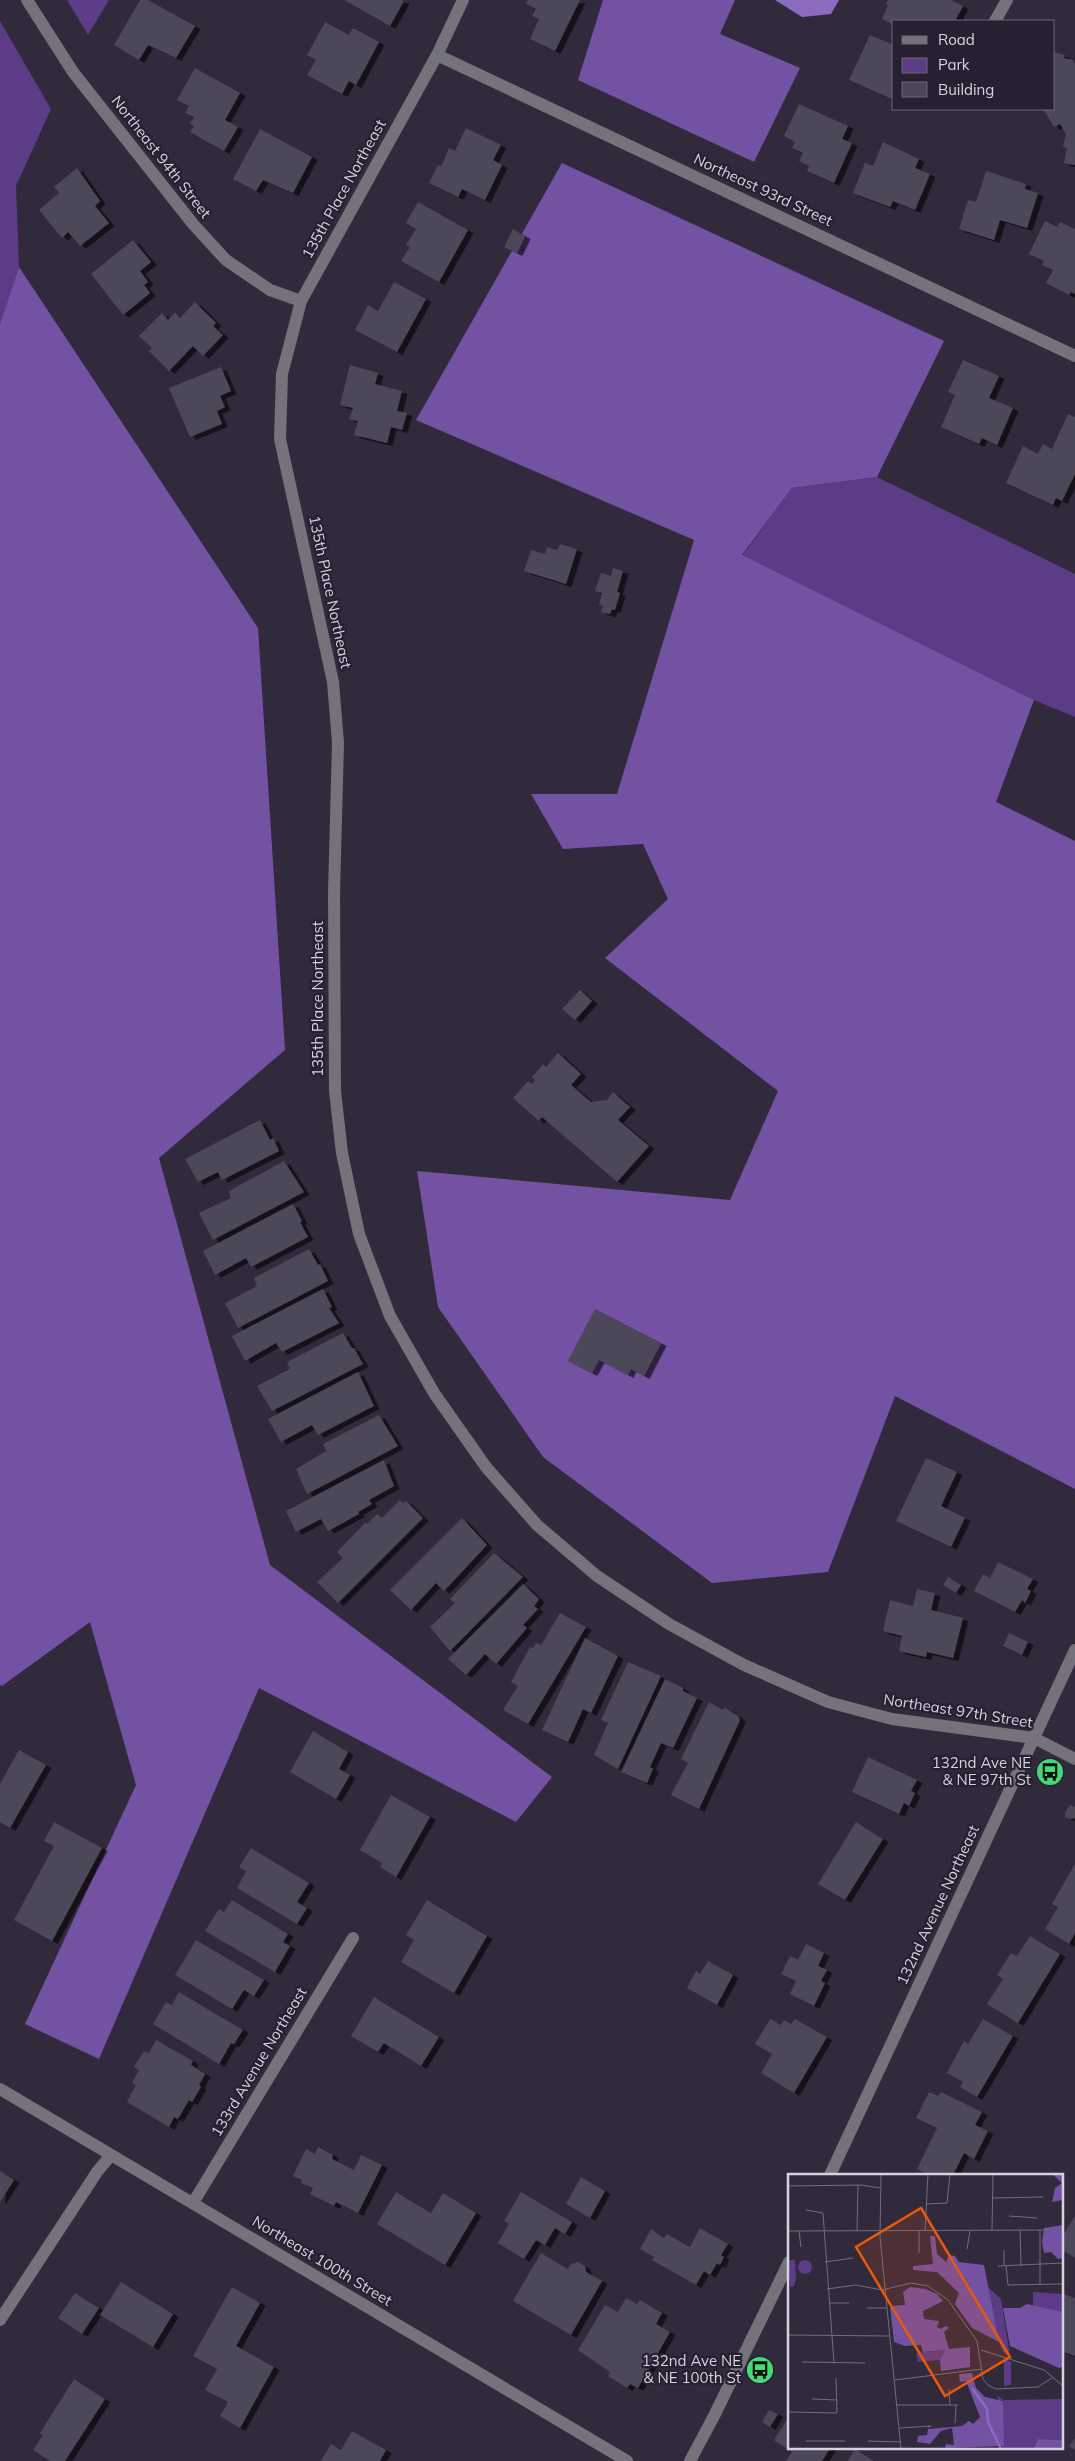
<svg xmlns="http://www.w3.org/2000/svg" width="1075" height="2461" font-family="Mulish,sans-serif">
<defs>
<filter id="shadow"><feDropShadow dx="5.5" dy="3" stdDeviation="0" flood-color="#0009"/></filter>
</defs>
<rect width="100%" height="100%" fill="#312a3c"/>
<!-- green -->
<path fill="#5c3b87" d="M67,0H109L88,35Z
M0,21L51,109L16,186L19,267L0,324Z
M877,477L1075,574V717L1034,700L742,556L792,488Z"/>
<!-- forest -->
<path fill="#7351a3" d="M603,0H735L720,34L800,68L754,162L578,80Z
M562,163L944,341L877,477L792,488L742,555L1034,700L996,802L1075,841V1489L895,1396L828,1572L712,1583L543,1457L438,1307L417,1171L730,1200L778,1091L605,958L668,899L643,844L563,849L531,794H617L694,540L416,420Z
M19,267L258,628L285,1050L159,1158L270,1565L552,1777L516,1822L259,1688L99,2059L25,2024L136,1785L90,1622L2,1686L0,1685V324Z"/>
<!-- water -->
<path fill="#8c6abf" d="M775,0H839L831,14L802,17Z"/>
<!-- building -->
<path fill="#4d465a" filter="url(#shadow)" d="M140,0H148L195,26L176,58L148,45L139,60L114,45Z
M344,0H402L404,1L390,26Z
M528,0H580L555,51L530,39L539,19L532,16L536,9L526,4Z
M888,0H951L963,6L955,21H894V25L882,19L888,5L886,4Z
M325,22L349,35L353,28L379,42L356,85L349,81L342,94L307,75L316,60L307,55Z
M870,35L894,45V100L849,80Z
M1054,52L1065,55L1064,58L1073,60L1075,64V165L1064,163L1067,148L1063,147L1066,134L1060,124L1054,127L1043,109H1054Z
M195,68L240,93L225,120L238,127L224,151L190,132L194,126L190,124L194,117L185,113L189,106L177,100Z
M799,104L848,126L842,139L852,143L834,183L807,171L809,166L799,161L803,153L792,148L795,142L784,136Z
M466,128L501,145L493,160L502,165L485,200L462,189L458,197L429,183L438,165L441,167L449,148L455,151Z
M260,129L312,157L293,193L263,180L256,191L233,179Z
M883,142L919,159L915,168L930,174L915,210L893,201L890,207L853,193L865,163L873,166Z
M77,168L100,201L95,206L109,223L80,246L68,232L62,238L39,210L59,193L54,187Z
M986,171L1026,184L1025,189L1038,193L1027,228L1000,220L994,240L959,229L968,200L976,202Z
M418,202L468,230L439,282L401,261L410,247L406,245L416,229L406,223Z
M1045,221L1057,227L1060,222L1075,229V294L1071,292L1069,295L1046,283L1053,270L1042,265L1044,261L1029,254Z
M513,229L525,236L517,253L504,247Z
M133,240L151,262L140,271L148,282L144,285L150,293L123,315L91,274Z
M394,282L426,299L397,352L355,330L368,305L378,311Z
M195,302L216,323L213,326L223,335L203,356L193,346L169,371L149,351L152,348L139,336L162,313L168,320L175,313L180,318Z
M963,360L999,376L989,398L1013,408L997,445L982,438L979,444L941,427L955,395L948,392Z
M350,365L378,373L375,384L402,391L397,411L407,413L402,430L391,427L387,443L354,435L358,421L349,419L353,408L340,405Z
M221,367L231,391L220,396L225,407L217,411L222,424L190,437L169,388Z
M1068,414L1075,417V474L1062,501L1056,498L1053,505L1006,483L1023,446L1038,454L1043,444L1052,449Z
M560,544L577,549L566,584L524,571L531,550L545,554L547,547L557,550Z
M613,568L623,571L617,592L620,593L615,610L612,609L610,614L601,612L603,606L599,604L602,593L595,591L601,573L611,576Z
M580,990L592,1001L575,1020L562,1009Z
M558,1053L581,1074L571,1085L591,1102L607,1100L613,1092L630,1107L618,1120L649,1146L617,1182L542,1117L539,1121L513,1098L528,1081L532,1084L535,1080L532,1077L543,1064L546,1067Z
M260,1120L270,1140L273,1138L279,1151L222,1180L218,1172L198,1182L185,1159Z
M284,1161L304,1192L213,1240L199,1213L231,1198L229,1191Z
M293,1204L302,1221L300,1222L308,1237L251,1267L246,1258L215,1275L203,1251Z
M309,1249L318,1265L320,1264L328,1281L238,1328L225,1303L257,1286L254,1278Z
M323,1289L332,1307L329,1308L339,1323L282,1352L276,1343L245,1361L232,1336Z
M595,1309L661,1343L644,1376L631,1369L628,1375L599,1360L592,1373L568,1361Z
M343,1333L352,1348H354L363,1364L272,1411L257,1386L290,1369L287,1362Z
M358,1372L374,1406L318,1435L312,1425L281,1442L268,1419Z
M379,1415L398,1446L307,1494L296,1469L326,1451L323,1444Z
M926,1458L957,1472L941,1506L965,1518L951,1547L896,1521Z
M384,1460L394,1486L369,1500L372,1504L358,1512L359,1514L328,1531L321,1519L296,1532L286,1511Z
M400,1500L403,1503L406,1501L423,1518L338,1603L317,1582L343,1558L337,1552L365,1523L367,1524L377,1514L382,1518Z
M462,1518L487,1545L444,1591L436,1583L411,1610L390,1590Z
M494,1553L523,1577L450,1651L430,1627L455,1603L450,1599Z
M998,1562L1033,1579L1027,1589L1031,1591L1025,1603L1022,1600L1015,1612L974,1591L983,1574L990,1578Z
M948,1577L961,1585L956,1593L943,1585Z
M523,1584L539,1599L534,1606L538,1609L523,1625L527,1628L496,1664L485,1654L466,1675L448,1659Z
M917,1589L935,1593L931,1610L963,1618L953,1658L927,1652L926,1657L899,1651L902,1636L883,1631L890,1600L913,1606Z
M560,1613L586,1627L528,1724L503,1710L518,1686L511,1682L530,1647L533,1648L536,1643L541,1645Z
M1009,1633L1028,1642L1022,1655L1003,1646Z
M585,1638L618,1656L591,1713L583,1709L568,1742L542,1730Z
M628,1662L661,1676L618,1769L594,1755L608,1723L601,1720Z
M665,1679L683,1688V1691L697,1698L673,1748L661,1743L650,1767L653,1769L647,1783L621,1772Z
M709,1702L723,1710L724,1707L738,1716L740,1720L699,1809L671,1795L688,1763L681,1759Z
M313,1731L348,1752L339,1769L350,1775L336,1799L290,1772Z
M19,1750L46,1765L10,1828L0,1822V1784Z
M868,1757L917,1780L911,1791L915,1793L909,1806L904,1803L899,1814L852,1792Z
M391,1795L430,1817L396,1877L380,1867L382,1863L360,1850Z
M1070,1805L1075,1807V1818L1071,1819L1065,1817V1812Z
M54,1822L102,1848L52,1941L14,1920L54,1846L44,1841Z
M856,1822L883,1839L845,1900L818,1884Z
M251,1848L309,1883L297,1902L307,1908L297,1924L237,1888L246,1871L239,1867Z
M1075,1864V1933L1069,1944L1045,1929L1058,1907L1052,1904Z
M232,1900L288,1934L283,1942L290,1946L275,1972L205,1931L219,1909L224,1912Z
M427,1900L487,1936L454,1993L401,1962L414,1940L406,1935Z
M1030,1936L1060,1954L1018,2023L987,2004L1003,1979L997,1975L1011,1953L1017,1956Z
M196,1940L264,1980L254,1996L244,1990L232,2009L175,1975Z
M806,1944L824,1953L818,1966L827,1970L821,1981L825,1983L814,2006L790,1994L796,1981L781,1974L790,1956L798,1960Z
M708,1961L733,1975L717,2005L687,1988L696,1971L700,1974Z
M179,1992L243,2030L234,2044L231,2043L219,2064L153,2024L166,2002L172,2005Z
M374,1997L439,2037L421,2066L384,2043L378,2052L351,2036Z
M770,2019L781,2025L784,2020L791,2024L795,2019L827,2037L794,2093L761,2073L772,2054L755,2044Z
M983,2019L1013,2036L977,2097L960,2087L963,2082L947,2073L964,2041L968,2044Z
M156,2040L193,2061L191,2065L205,2074L199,2085L201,2087L192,2102L189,2100L178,2119L174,2117L169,2127L127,2102L136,2085L132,2083L139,2070L134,2067L144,2051L149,2053Z
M929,2092L938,2096L941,2092L982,2112L975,2125L988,2131L974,2159L964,2153L953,2175H929L917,2169L937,2128L916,2118Z
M318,2147L333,2155L332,2159L354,2170L361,2155L382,2165L358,2213L336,2202L334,2206L310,2194L313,2188L301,2183L302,2180L293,2176L306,2149L315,2154Z
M0,2171L14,2180L0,2202Z
M581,2177L605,2191L590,2218L566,2204Z
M396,2192L431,2213L443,2193L476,2213L445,2265L377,2224Z
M521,2192L572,2222L565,2234L555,2228L545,2245L536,2240L524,2259L498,2243L509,2224L504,2221Z
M1075,2216V2258L1061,2249V2238Z
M700,2228L728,2244L721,2255L724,2257L720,2265L717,2263L710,2275L704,2271L696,2285L652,2260L654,2257L640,2249L651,2229L664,2238L667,2234L690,2247Z
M541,2253L568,2269L571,2264L578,2262L585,2266L586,2272L602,2281L571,2335L513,2301Z
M121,2282L173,2314L153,2347L100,2315Z
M232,2287L260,2303L236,2346L274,2367L240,2428L220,2416L228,2402L205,2390L217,2369L193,2356Z
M75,2293L99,2308L82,2334L58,2318Z
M1061,2293L1075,2298V2356L1061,2351Z
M626,2298L637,2304L640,2300L662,2313L656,2324L670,2332L638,2388L630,2384L627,2388L608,2376L610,2372L578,2350L605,2305L618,2312Z
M74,2379L105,2399L65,2461H50L33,2450L43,2435L40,2433Z
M769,2410L778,2414L770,2427L762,2422Z
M789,2417V2447H831L822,2461H786L792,2452L775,2441V2438Z
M352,2431L386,2450L380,2461H321L331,2444L341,2450Z
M1075,2438V2450L1069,2446Z
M855,2449L874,2461H848Z"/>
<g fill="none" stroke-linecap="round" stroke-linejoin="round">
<!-- minor -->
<path stroke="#76727c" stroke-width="12" d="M27,0L73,72L193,224L226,260L270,290L301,301
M463,0L437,55L301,301L282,374L280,439L333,682L338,743L334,894L335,1091L342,1153L359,1234L390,1316L434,1393L486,1467L537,1525L597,1576L669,1624L744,1665L828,1702L892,1719L1034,1738L1075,1759
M995,21L1007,0
M437,55L1075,356
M0,2089L627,2461
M830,2175L1075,1650
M193,2203L353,1938
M0,2320L97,2172L111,2155
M690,2461L715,2414L789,2262"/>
</g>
<!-- icons -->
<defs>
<symbol id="bus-disc" viewBox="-11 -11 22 22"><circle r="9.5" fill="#46d779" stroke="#272032"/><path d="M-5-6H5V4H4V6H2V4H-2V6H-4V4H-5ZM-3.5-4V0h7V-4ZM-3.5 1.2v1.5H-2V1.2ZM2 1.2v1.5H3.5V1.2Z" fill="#111"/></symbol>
</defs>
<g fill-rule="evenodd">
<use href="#bus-disc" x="1034" y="1756" width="32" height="32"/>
<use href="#bus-disc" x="744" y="2354" width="32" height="32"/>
</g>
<g text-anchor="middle" stroke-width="4.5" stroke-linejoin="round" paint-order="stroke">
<!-- street labels -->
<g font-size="15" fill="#d6d2de" stroke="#272032">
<text transform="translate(161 157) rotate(52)" y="5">Northeast 94th Street</text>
<text transform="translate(344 189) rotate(-61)" y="5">135th Place Northeast</text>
<text transform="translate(763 190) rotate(25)" y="5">Northeast 93rd Street</text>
<text transform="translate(330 592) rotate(78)" y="5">135th Place Northeast</text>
<text transform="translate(318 999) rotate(-90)" y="5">135th Place Northeast</text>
<text transform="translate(958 1711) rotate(9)" y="5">Northeast 97th Street</text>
<text transform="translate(938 1905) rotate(-65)" y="5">132nd Avenue Northeast</text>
<text transform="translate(259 2062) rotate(-59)" y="5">133rd Avenue Northeast</text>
<text transform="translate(322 2261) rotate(31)" y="5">Northeast 100th Street</text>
</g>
<!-- poi labels -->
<g font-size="15" fill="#d6d2de" stroke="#272032" text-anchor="end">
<text x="1031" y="1768">132nd Ave NE<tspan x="1031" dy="17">&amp; NE 97th St</tspan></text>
<text x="741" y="2366">132nd Ave NE<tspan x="741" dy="17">&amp; NE 100th St</tspan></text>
</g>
</g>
<!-- overview -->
<g transform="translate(788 2174)">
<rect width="275" height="275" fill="#312a3c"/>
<path d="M0,86H7L8,104L6,112L2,113ZM10 93a7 7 0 1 1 14 0a7 7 0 1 1-14 0ZM200,113L213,125L222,182L215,178L211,168ZM245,118L275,120V138L245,134ZM157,176L152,186L130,188L128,179ZM216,184L223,188V211L216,212ZM209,221L215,226L275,225V266L250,265L245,275H214L215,226H210Z" fill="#5c3b87"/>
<path d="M264,0H275V26L264,28L267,14L274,9ZM275,51V84L270,85L263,78L256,79L254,68L256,54ZM142,62H147L149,80L158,88L161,81L167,82L171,88L196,91L211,168L184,154L167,130L171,119L149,98L125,96V92L145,90ZM122,113L137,115L149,120L155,127L135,137L136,145L151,147L149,153L153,155L158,152L161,154L156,158L161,175L182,173V193L153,197L152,186L157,176L135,178L133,171L117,172L106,168L102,132L117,131L115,118ZM239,130L275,138V193L271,194L222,172L215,134H232ZM184,199L188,214L197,223L215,227L216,272L157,274L158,270L166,271L164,254L153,257L142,270L129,268L130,262L139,261L140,255L174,252L181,247L185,250L192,243L178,207L172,208L171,200ZM250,265L275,266V275H245Z" fill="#7351a3"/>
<path fill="none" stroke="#8c6abf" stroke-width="2.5" d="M184,214L199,235L200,248L213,275"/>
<path fill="none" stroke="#736d7d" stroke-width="1" d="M93,0L92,63L113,275M0,12L73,11L92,14M204,24L255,23M139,30L159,29L162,0M18,36L35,39L46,189M221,42L249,44M204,56L205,0M232,56L233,92M252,56V111M0,57L261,56M11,57L13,73M69,57L70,11M131,57V79M137,57L140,0M179,75L182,57M37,88L65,84M210,92L275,89M216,92V76M218,92L220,111L275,110M39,115L68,111L94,116L123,109L140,112L160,126L189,167L195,205L201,212L208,215L250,213L264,204M41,129H61M79,134H99M0,161L102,162M193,176L256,196L275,212M14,188L77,189M107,206L194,195M161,215L162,231M24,225L49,226M109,231H170M0,238L49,239L48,204M167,249L168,231M112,254L143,252L140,253M18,267H57M80,267L113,268"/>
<path fill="#e8590c" fill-opacity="0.15" stroke="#e8590c" stroke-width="2.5" d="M133,34L222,183L157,222L68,73Z"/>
<rect width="275" height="275" fill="none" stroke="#d6d2de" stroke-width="2.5"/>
</g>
<!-- legend -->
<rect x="892" y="20" width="162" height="90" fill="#272032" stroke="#6d6777"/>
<rect x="902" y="36" width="25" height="8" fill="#76727c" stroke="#6d6777"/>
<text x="938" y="45" font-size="15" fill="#d6d2de">Road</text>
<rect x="902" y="58" width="25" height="15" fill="#5c3b87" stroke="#6d6777"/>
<text x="938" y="70" font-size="15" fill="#d6d2de">Park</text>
<rect x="902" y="82" width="25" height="15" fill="#4d465a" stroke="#6d6777"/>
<text x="938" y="95" font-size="15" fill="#d6d2de">Building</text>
</svg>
